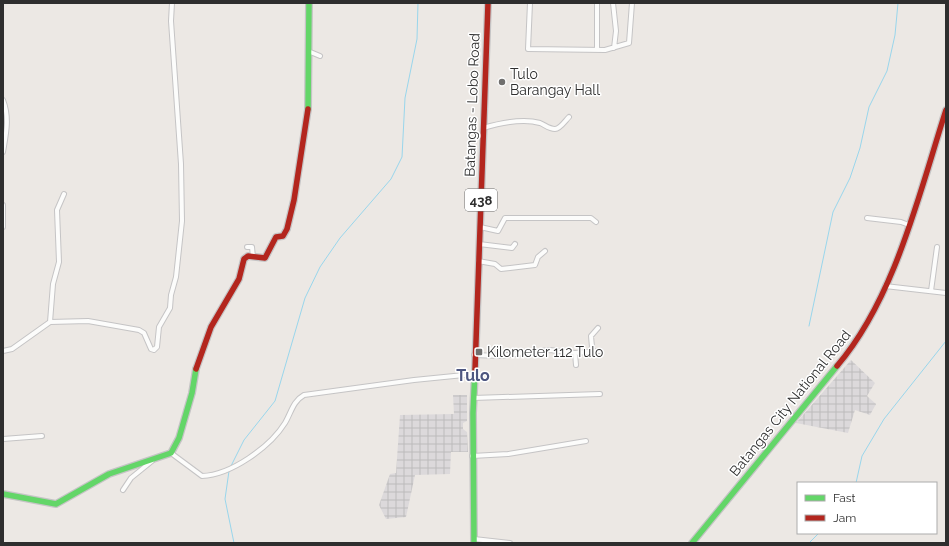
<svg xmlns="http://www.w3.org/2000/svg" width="949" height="546" font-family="Raleway,sans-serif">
<defs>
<pattern id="industrial-grid" width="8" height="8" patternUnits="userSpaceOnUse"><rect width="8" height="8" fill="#dcd9db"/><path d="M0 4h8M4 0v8" fill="none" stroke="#bdbbbc"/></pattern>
</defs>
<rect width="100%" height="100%" fill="#ece8e4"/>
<!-- industrial -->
<path fill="url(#industrial-grid)" d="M851,360L875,383L867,396L876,404L870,415L855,410L848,433L796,423Z
M453,395H467V421L463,423V429L467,432L468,452H451L450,474L415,475L406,517L386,519L379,505L390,474L396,473L400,415L454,414Z"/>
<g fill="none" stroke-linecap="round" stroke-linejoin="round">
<!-- stream -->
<path stroke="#99d6ec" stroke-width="1" d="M809,326L833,212L850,178L860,148L869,107L887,71L895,35L898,3
M231,466L244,440L275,401L305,298L320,267L340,238L391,179L402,157L405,98L417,39L418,3
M229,471L225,499L234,543
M856,483L862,456L884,419L946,341
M809,543L819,533"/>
<defs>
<path id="street" d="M530,3L528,49L605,50L629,43L632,3
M613,3L616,31L614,48
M597,50V3
M308,51L320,56
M3,100C10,118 6,134 3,152
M483,128C500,123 523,118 540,123C545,125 549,129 555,129C560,129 565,121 569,117
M64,194L57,210L59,262L53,284L50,322L88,321L139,330L144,333L151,349L154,350L157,347L159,327L170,308L171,295L176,277L182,221L181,164L171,21L172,3
M3,205V227
M867,218L901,222L909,225
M480,227L498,231L505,218H591L596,222
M479,244L512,248L515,244
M247,247H252L253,257
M478,261L495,264L501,269L535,265L538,257L545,251
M885,286L946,293
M931,291L937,247
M3,351L12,349L50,322
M575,353L576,365
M590,353L592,347L591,336L598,328
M474,355L500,356L550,350L575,353L600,351
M473,398L600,394
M3,439L42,436
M171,453L202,476C231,475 270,447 285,423C291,413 293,401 304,395L414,380L474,374
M472,456L508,454L586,441
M123,490L131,478L152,461
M474,539L510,543"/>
<path id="fast" d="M308,109L309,3
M3,494L56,504L109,474L171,453L179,438L192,393L196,369
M474,543L473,413L475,370
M692,543L837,366"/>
<path id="jam" d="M837,366C895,298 919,194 946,110
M196,369L211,327L239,279L244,259L248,256L265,258L276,237L283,236L287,229L294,200L308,109
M475,370L488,3"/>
</defs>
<!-- street casing -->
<use href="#street" stroke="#c5c4c5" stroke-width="6"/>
<!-- fast casing -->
<use href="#fast" stroke="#c5c4c5" stroke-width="8"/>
<!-- jam casing -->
<use href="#jam" stroke="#c5c4c5" stroke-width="8"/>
<!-- street -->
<use href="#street" stroke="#fcfcfb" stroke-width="4"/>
<!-- fast -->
<use href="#fast" stroke="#63d668" stroke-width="5.5"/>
<!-- jam -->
<use href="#jam" stroke="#b3261e" stroke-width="5.5"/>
</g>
<!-- markers -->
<g fill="#706f6e" stroke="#fff" stroke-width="1.5">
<circle cx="502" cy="82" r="4"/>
<rect x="475" y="348" width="8" height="8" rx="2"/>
</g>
<g text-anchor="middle" stroke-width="3" stroke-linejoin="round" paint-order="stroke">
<!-- shield labels -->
<rect fill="#fff" stroke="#6d6d6d" stroke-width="1" x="465" y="189" width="32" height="22" rx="3"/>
<g font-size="13" font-weight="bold" fill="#2e2e2e">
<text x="481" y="205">438</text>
</g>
<!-- poi labels -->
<g font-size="14" fill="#2e2e2e" stroke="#fff" text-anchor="start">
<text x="510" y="79">Tulo<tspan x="510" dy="16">Barangay Hall</tspan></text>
<text x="487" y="357">Kilometer 112 Tulo</text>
</g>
<!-- street labels -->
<g font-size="14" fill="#2e2e2e" stroke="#fff">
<text transform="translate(472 105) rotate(-88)" y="5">Batangas - Lobo Road</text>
<text transform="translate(790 403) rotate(-51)" y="5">Batangas City National Road</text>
</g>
<!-- quarter labels -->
<g font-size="16" font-weight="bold" fill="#4d5680" stroke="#fff">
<text x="473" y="381">Tulo</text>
</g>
</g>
<!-- border -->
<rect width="949" height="546" fill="none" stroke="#2e2e2e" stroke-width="8"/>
<!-- legend -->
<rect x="797" y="482" width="140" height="52" fill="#ffffff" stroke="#ababab"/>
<rect x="805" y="495" width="20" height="6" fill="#63d668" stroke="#ababab"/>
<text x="833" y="502" font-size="12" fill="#2e2e2e">Fast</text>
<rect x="805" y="515" width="20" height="6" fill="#b3261e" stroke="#ababab"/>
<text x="833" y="522" font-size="12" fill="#2e2e2e">Jam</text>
</svg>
